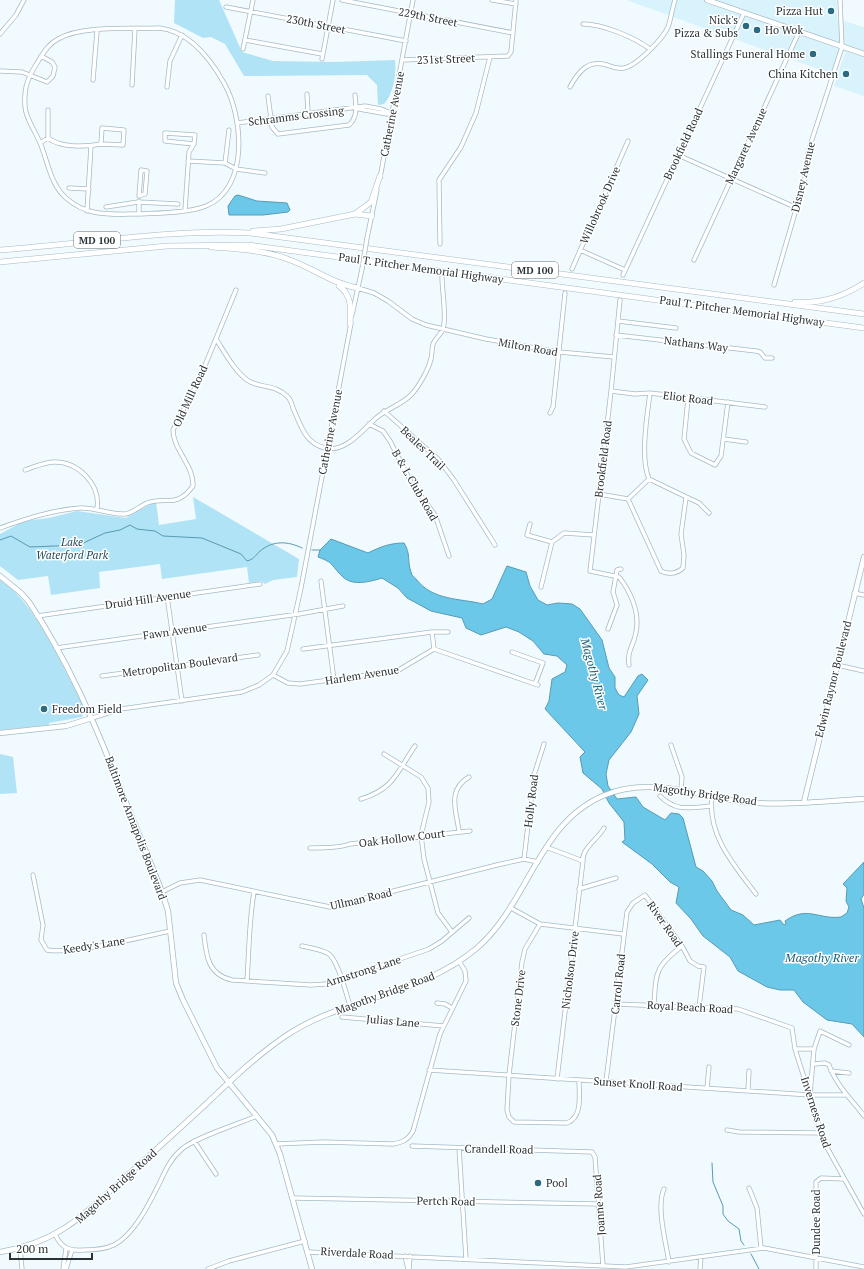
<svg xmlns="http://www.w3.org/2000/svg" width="864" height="1269" font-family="'PT Serif',serif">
<rect width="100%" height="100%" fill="#f1fafe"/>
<!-- built -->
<path fill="#d9f3fd" d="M626,0H836L837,2V19L864,27V96L834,86L845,52L840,50L832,74Z"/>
<!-- green -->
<path fill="#b1e3f6" d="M175,0H219L242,52L273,61L335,62L395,60C397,72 393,95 384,104L378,105L377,85L367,75L244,76L225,44L211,37L203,38L174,23Z
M193,497L299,559L297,577L273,580L265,584L261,581L249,583L247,567L162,579L160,564L99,572L100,588L51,595L48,576L18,580L0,566V534L24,521L49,518L77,511L126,518L152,503L156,502L159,525L196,519Z
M0,579C37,605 60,663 82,702L85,711L82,717L49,723V725L0,730Z
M0,754L13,757L17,793L0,794Z"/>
<!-- water -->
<path fill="#6bc8e9" stroke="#579bb3" d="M238,195L257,201L287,203L290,210L288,212L263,215H229L228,206L235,196Z
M331,539L368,553C380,547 390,543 404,543C411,554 407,561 411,572C411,575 414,577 416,579C433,601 459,598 483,604L492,599L507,566L526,572L530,586L538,600L547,605L558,603L572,604L580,609L602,640L609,668L615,677V688L619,695L624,697L638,676L642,674L648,680L637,696L639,714L631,732L609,760L606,774L608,786L617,799L636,797L643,807L665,820L671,813L679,814L683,818L696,867L703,871L712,881L717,891L731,910L743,915L754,925L780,920L784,925L786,924L785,921C807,905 819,920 841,917L847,913L849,907L846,901L847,888L843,884L864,862V894L861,899L864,908V1037L852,1024L827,1020L803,1002L794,990H780L767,987L738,971L730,957L703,936L691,919L676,903L679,887L670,882L652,864L622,842L625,840L624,822L609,803L602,789L583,773L580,757L585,752L545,709L549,701L552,679L565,672L567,665L557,656L544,654L533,641L519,632L506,627L481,635L466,628L462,618L431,611L407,598L398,588L382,578C369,582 351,587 341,575C330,564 334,563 318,557L320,550Z"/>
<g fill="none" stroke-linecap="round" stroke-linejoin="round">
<!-- stream -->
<path stroke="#579bb3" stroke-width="1" d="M0,540L11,536L30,547L79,545L105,533L120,530L130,525L137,529L155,531L163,536L202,538L241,554L247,561C254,559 254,557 259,552C272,540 288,541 302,548
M312,550H320
M712,1163L713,1182L723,1206V1214L728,1221L739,1229L741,1241L744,1245
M751,1254L759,1269"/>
<defs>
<path id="minor" d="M342,0L513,33
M492,0L516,4
M226,7L406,41
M583,24C602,24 634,37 650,49
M159,28C189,31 210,58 224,83C243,116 250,188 206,206C190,213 156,213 138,214C112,214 87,217 66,198C51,185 48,163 41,145C31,121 21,116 26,87C28,78 32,71 37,63C43,54 48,44 58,39C81,25 132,29 159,28Z
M0,34L16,15L24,0
M245,40L322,54
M243,49L253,0
M322,59L333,0
M402,60L508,56L511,52L516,0
M0,71L22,72L47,82L53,76L55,67L52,62L41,56
M93,80L97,31
M132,85L135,29
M167,87L170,61L182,35
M570,87C577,74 586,61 603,64C610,65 615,70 624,68C636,66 663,39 668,27C671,19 672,9 675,0
M307,94L308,113
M268,96L272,127L278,134L349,125C358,117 356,106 355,95
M359,109L387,114L391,113
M48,110V138
M237,123L365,106L381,109L391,113
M102,128L124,130L123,145L101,144Z
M165,133L195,135L194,144L165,141Z
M40,143L48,138C61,148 86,147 101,144
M678,155L797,208
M188,161L225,163L236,169L265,173
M225,163L229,130
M141,170L147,171L145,194L139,196Z
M380,178L413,0
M69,188L89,189
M139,201V214
M106,207L138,202L178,204
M185,210L189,152L194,144
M87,211L91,146
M367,238L377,190
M440,244L439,180L461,147L476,113L490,57
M580,250L625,270
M694,260L799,32
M572,269L628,141
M623,275L744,13
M774,285L804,182L807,170L808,152L842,47L840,0
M358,288L374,293L388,301L412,319L426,325L486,339L559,352L614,357
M620,300L611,391L590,571L619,577C631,592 640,613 636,632C634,646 627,649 629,665
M352,315L362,269
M618,321L676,328
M616,335L756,351L760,352L765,358H772
M216,339C225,353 234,370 247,380C260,389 274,383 288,397C291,400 292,405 293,408C301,426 305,443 325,448C344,453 361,432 373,421C384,409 401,406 412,394C420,385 428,370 431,359C432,354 432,349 433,344C435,339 441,334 443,329C447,317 442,291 442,277
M611,391L635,394L650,393L765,407
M650,393C647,416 640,458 649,479L699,503L709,513
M688,399L684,439L691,453L715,465L721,456L728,402
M384,411L438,459L454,480L495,545
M550,413L553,407L565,293
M369,424L383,431L390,441L411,482L435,515L449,556
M724,439L746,442
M25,470C34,467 44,462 55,462C78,462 101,484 97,509
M599,494L628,499L661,571C669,575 676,574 683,568L684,555L681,534L686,498
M628,499L649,479
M530,524L527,535L552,542L564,533L594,535
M0,528C25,519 52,510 80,508C95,507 110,515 125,514C133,513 140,506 147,503C167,496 176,509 193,486C194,465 173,450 173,430L199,380L236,290
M321,581L334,680
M541,587L552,542
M854,593L864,595
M167,596L182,701
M37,616L260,584
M608,629L617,605L613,592L617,570L621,569
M432,632L434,649
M56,648L299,614L343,606
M303,649L432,632H448
M434,649L538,685
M512,652L543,663L535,684
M837,665L864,671
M273,675L288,683L300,684L397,671L434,649
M102,676L258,655
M92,718L121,709L242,692L259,685L273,675L287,651L301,588L351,323
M671,745L682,777L681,790
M384,754L421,777L428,788L429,802L421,835L424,859L438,913L452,932
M660,796C676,812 690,808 711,806
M712,796C707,835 734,865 756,894
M361,799C394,789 397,772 415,746
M459,831C456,810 447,790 469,777
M546,847L583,861C581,849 599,838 604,828
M310,848C324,847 338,849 350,844L470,831
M524,859L534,775L544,744
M33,875L43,925L41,940L47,950C74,955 141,937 170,931
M579,889L616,878
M162,892L180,883L200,880L330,907L497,865L524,859L538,862
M511,908L540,924L623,934
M540,924L525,949L522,962L509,1075L507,1110L509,1117L514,1122L567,1123C583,1117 579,1095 579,1080
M204,935C206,955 208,975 232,980L311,985L326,984L429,949L442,941L469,918
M302,946C311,948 321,949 329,954C339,963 346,993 350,1006
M247,981C249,951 249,921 254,892
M437,1003L445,1004L452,1008
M616,1004L738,1009L792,1028L795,1049H814
M654,1005C656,972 655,967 682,946
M342,1017L444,1026
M795,1049L825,1144L864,1214
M814,1064L825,1063L829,1065C836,1085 852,1100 864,1116
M429,1070L810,1095H847
M831,1071L849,1073
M557,1079L583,861
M606,1081L627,912L633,903L645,895L682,946L690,961L698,966L704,967L699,1007
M707,1088L709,1067
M748,1090L749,1071
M810,1094L814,1049L820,1031L849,1045
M727,1130L739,1132L822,1133
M194,1141L216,1174
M276,1144L323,1142L393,1144C403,1142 408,1140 413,1131L440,1034L466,981L465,971L459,961
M412,1146L592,1152L595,1157L603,1266
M459,1148L466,1259
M749,1188L757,1208L761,1248
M664,1189C656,1206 666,1243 669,1262
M293,1198L599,1204
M55,1234C61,1248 69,1251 84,1250C93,1250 105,1249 114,1245C135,1234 150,1202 160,1182C166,1169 171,1158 182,1149C196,1137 238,1124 257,1116
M20,1248L22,1269
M308,1252L626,1267L764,1248L864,1267
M405,1256L408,1269
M63,1269L66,1249
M66,1269L72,1250
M208,1269L229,1261L305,1241
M409,1269L410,1256
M700,1269L701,1257
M816,1269V1182L821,1178L844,1179"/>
<path id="major" d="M707,0L864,54
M0,576L21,593L29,602C67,659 94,721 119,785C133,820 148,856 162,892L168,911L176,983L183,1000L217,1068L272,1135L280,1154L312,1269
M0,733L66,726L92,718
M804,802L864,557
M0,1252C62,1242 87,1211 131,1172C156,1150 180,1128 205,1105C230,1081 255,1057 284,1037C344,996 419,997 477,948C529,903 538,822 605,795C651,776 698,796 744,802C784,806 824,801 864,799"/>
<path id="highway" d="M355,214L371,202L380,176
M253,231L281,229L355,214L372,216
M211,247C238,249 265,250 290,260C313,268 333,284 358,288
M0,250C84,244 166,229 250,233L864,314
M0,262L167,246L249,245L864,328
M339,286C352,295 351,309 350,324
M795,302C821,304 843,297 864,283"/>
</defs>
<!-- minor casing -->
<use href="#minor" stroke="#a5bbc4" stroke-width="5"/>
<!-- major casing -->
<use href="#major" stroke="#a5bbc4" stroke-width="6"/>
<!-- highway casing -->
<use href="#highway" stroke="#a5bbc4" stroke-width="6"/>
<!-- minor -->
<use href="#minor" stroke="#fff" stroke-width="3.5"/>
<!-- major -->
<use href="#major" stroke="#fff" stroke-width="4.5"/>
<!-- highway -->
<use href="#highway" stroke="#fff" stroke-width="5"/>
<defs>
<path id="minor-bridge" d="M362,269L367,238"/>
</defs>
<!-- minor-bridge casing -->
<use href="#minor-bridge" stroke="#a5bbc4" stroke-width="5" stroke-linecap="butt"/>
<!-- minor-bridge -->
<use href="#minor-bridge" stroke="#fff" stroke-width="3.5"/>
</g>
<!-- markers -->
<g fill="#2c6a80" stroke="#fff" stroke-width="1.5">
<circle cx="831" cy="11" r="4"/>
<circle cx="746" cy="26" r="4"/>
<circle cx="757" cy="30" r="4"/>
<circle cx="813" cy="54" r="4"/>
<circle cx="846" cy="74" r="4"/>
<circle cx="44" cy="709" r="4"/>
<circle cx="538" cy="1183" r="4"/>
</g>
<g text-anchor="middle" stroke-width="3" stroke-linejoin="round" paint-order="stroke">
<!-- shield labels -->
<g fill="#fff" stroke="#697072" stroke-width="1">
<rect x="74" y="232" width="46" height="16" rx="3"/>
<rect x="512" y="262" width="46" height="16" rx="3"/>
</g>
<g font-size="10" font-weight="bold" fill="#293235">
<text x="97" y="244">MD 100</text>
<text x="535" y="274">MD 100</text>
</g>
<!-- poi labels -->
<g font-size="11" fill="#293235" stroke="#fff" text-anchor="end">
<text x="823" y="15">Pizza Hut</text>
<text x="738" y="24">Nick's<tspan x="738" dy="13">Pizza &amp; Subs</tspan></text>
<text x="765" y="34" text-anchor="start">Ho Wok</text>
<text x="805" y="58">Stallings Funeral Home</text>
<text x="838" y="78">China Kitchen</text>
<text x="52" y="713" text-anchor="start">Freedom Field</text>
<text x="546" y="1187" text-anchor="start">Pool</text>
</g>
<!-- street labels -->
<g font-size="11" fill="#293235" stroke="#fff">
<text transform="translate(428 17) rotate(11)" y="4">229th Street</text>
<text transform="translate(316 24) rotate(11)" y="4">230th Street</text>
<text transform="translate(446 59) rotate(-2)" y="4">231st Street</text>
<text transform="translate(392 114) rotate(-79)" y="4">Catherine Avenue</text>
<text transform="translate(296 116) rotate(-7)" y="4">Schramms Crossing</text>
<text transform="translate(683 144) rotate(-65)" y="4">Brookfield Road</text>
<text transform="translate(746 146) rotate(-65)" y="4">Margaret Avenue</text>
<text transform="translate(803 177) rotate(-77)" y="4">Disney Avenue</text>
<text transform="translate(600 205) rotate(-66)" y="4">Willobrook Drive</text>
<text transform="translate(421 268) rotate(8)" y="4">Paul T. Pitcher Memorial Highway</text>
<text transform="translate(742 311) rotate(8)" y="4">Paul T. Pitcher Memorial Highway</text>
<text transform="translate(696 344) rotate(7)" y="4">Nathans Way</text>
<text transform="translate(528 347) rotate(10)" y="4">Milton Road</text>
<text transform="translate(190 396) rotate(-65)" y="4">Old Mill Road</text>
<text transform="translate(688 398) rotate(7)" y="4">Eliot Road</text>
<text transform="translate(330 432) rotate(-79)" y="4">Catherine Avenue</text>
<text transform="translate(423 448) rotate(44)" y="4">Beales Trail</text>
<text transform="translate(603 459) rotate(-83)" y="4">Brookfield Road</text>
<text transform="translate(415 485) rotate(60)" y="4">B &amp; L Club Road</text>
<text transform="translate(148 599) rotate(-8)" y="4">Druid Hill Avenue</text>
<text transform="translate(175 631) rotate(-8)" y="4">Fawn Avenue</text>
<text transform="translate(180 665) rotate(-8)" y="4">Metropolitan Boulevard</text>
<text transform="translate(362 675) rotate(-9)" y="4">Harlem Avenue</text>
<text transform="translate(833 679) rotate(-76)" y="4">Edwin Raynor Boulevard</text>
<text transform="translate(705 794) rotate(8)" y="4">Magothy Bridge Road</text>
<text transform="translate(531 801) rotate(-83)" y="4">Holly Road</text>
<text transform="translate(136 828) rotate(69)" y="4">Baltimore Annapolis Boulevard</text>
<text transform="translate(402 838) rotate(-7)" y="4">Oak Hollow Court</text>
<text transform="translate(361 899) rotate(-13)" y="4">Ullman Road</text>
<text transform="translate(665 924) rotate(55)" y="4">River Road</text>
<text transform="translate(94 945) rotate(-9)" y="4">Keedy's Lane</text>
<text transform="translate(570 970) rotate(-83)" y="4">Nicholson Drive</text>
<text transform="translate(363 971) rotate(-18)" y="4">Armstrong Lane</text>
<text transform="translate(618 984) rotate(-84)" y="4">Carroll Road</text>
<text transform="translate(385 993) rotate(-20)" y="4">Magothy Bridge Road</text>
<text transform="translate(518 998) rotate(-83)" y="4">Stone Drive</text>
<text transform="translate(690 1007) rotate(3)" y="4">Royal Beach Road</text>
<text transform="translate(393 1021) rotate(5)" y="4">Julias Lane</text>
<text transform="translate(638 1084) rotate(4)" y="4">Sunset Knoll Road</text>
<text transform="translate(816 1112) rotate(72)" y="4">Inverness Road</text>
<text transform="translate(499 1149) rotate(1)" y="4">Crandell Road</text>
<text transform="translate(116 1186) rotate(-42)" y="4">Magothy Bridge Road</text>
<text transform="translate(446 1201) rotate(1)" y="4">Pertch Road</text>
<text transform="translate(599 1205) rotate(-94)" y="4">Joanne Road</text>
<text transform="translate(816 1222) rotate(-90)" y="4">Dundee Road</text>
<text transform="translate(357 1253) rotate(3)" y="4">Riverdale Road</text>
</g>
<!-- park labels -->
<g font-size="11" font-style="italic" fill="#1f4857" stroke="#fff">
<text x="72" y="546">Lake<tspan x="72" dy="13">Waterford Park</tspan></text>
</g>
<!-- water labels -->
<g font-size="12" font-style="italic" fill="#166077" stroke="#fff">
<text transform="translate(594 674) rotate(75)" y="4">Magothy River</text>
<text x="822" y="962">Magothy River</text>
</g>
</g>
<!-- scale -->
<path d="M10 1253v6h82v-6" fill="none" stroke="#293235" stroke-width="2"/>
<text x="16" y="1253" font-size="12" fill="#293235" stroke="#ffffff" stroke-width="3" paint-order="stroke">200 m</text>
</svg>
